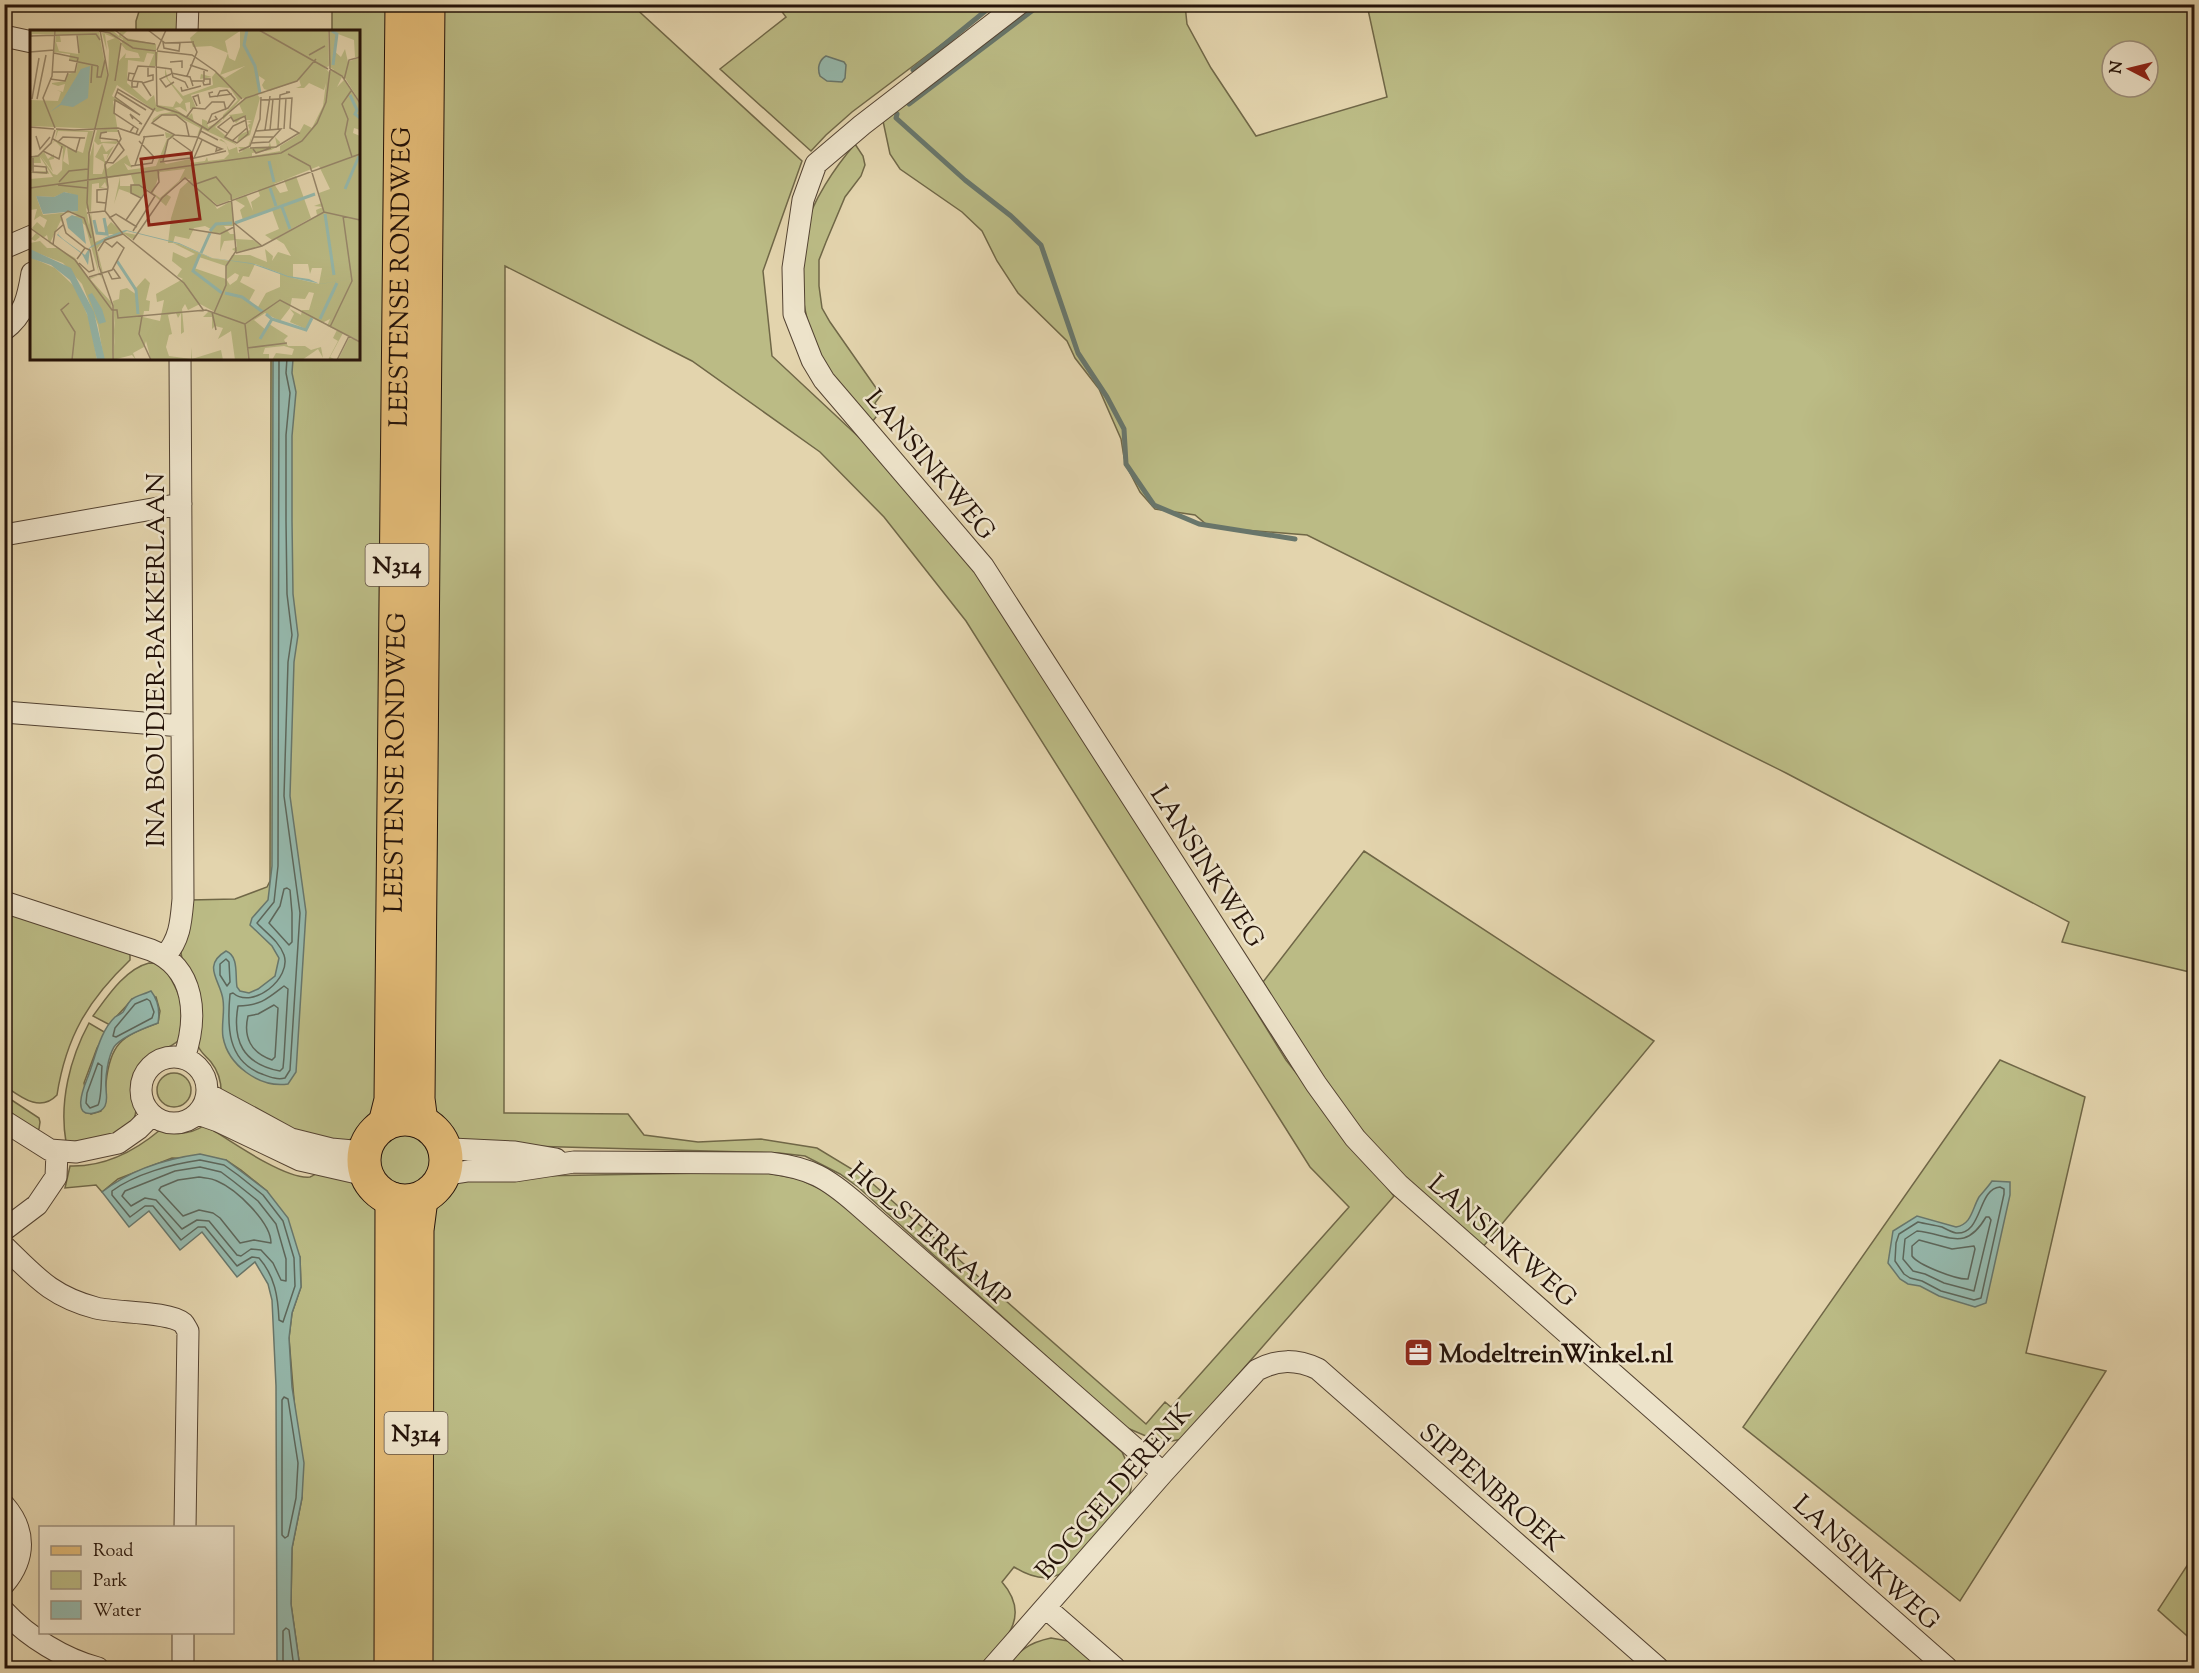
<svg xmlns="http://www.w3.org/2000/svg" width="2199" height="1673" font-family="'Sorts Mill Goudy',serif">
<rect width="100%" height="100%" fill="#e3d4ad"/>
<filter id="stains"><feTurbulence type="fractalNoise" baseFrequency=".00333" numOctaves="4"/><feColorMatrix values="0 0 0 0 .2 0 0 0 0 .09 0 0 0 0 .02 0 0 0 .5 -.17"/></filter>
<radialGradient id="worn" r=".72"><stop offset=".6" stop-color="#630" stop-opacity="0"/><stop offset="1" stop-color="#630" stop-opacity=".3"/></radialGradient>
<!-- green -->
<path fill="#bbbb85" stroke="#706747" stroke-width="1.5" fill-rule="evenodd" d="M141,5H181L177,31H136V21Z
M332,5H390L383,1086C379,1098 377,1115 370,1126C345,1167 252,1111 221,1097C222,1084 219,1072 211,1062C206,1056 201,1053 198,1046L181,953L190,900L235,899L267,887L270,881L271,359L358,358V32L332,31Z
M435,5H632L802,161L763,271L772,356L909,484L1009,615L1125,799L1286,1060L1394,1196L1182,1439L1162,1443L1125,1427L858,1187L840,1174L805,1156L779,1153L488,1145L455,1141L438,1122L425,1115ZM505,266L692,361L820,452L884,517L966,621L1310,1167L1349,1207L1171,1407L1165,1402L1146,1424L865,1177L817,1148L761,1139L698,1142L644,1135L628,1114L504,1113Z
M777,5H994L852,112L826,135L811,151L720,69L786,17Z
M1036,5H1185L1187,24L1211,68L1256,136L1387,97L1367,5H2194V973L2062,942L2069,922L1786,773L1307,535L1218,528L1206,524L1195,515L1155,509L1140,492L1128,469L1124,457L1121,439L1099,389L1075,358L1067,341L1018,293L997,261L982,231L962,212L900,169L890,154L883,121ZM2112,51H2148V87H2112Z
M855,144L863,156L865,165L861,176L845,197L826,242L819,260V286L822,308L830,322L881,395L875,403L880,412L872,422C857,404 839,386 826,365C803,328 796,274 805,231C811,202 836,166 855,144Z
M1364,851L1654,1041L1482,1248L1387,1160L1329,1091L1263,982Z
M4,911L130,953V960C88,1000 66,1037 57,1095C40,1113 21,1097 5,1086Z
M149,963L162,964C182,995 185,1004 179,1040C166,1053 147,1050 137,1068C128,1083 136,1094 136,1109C135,1140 88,1141 66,1142C59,1102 70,1058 89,1023L106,1033L97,1048L84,1083L91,1114L101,1111C108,1098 105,1096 106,1083C110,1044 121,1036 158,1023L160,1011L156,997L132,999C125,1009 116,1015 110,1025L93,1016C107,997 125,969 149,963Z
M2000,1060L2085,1097L2026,1353L2106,1371L1960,1601L1743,1427Z
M157 1090a17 17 0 1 1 34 0a17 17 0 1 1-34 0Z
M4,1095L39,1118L40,1122L39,1129L35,1131L5,1112Z
M205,1125C226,1138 285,1180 310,1177C313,1176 319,1172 322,1170L360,1181L379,1205L385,1668H300L291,1604L292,1548L302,1498L289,1338L292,1313L301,1287L300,1257L267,1191L241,1170L226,1160L172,1158L118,1179L102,1192L96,1185L65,1188L70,1166C104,1167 135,1151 160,1130C176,1136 190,1135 205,1125Z
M378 1161a26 26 0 1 1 52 0a26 26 0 1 1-52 0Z
M762,1172L799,1179L833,1195L1122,1452C1130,1469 1135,1478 1129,1497C1126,1508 1111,1520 1103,1529C1075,1561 1060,1596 1014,1567L1002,1582C1033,1618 1003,1642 979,1668H425L426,1207L438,1200L453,1181L487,1177Z
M2194,1555V1642L2158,1610Z
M1051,1638L1068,1641L1101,1668H1004C1020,1651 1027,1643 1051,1638Z"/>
<!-- water -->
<path fill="#95b8ac" stroke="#68766b" stroke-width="1.5" d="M826,56L844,62L846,65L845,78L842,82L827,81L820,76C817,68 819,60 826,56Z
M273,359H293L292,373L296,392L292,436V521L293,594L298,635L294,662L290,796L306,912L296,1072L288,1084C259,1088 228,1065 223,1037C221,1025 225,1012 223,1000C221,981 201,966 226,951C239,956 235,975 237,987L240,991L249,993L258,989L275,976L279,958L272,946L250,925L252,918L268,900L272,866Z
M151,991C159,1001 160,1011 158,1023C147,1027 121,1037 114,1047C108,1057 105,1077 106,1088C106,1094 108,1100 105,1106C103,1110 99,1112 94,1113C72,1118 83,1089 87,1079C95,1060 99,1032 115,1017C118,1015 121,1014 123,1012C126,1008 127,1004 131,1000C135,996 145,994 151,991Z
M200,1154L226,1160L267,1191L288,1218L300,1257L301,1287L292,1313L289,1338L292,1387L304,1463L302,1498L292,1548L291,1604L300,1668H277L276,1386L272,1300L268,1284L255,1262L237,1277L202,1232L180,1250L149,1211L129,1227L102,1192C130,1170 165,1159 200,1154Z
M1992,1181L2010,1182V1195L1986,1303L1975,1307L1939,1296L1920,1286L1908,1284L1900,1279L1888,1263L1893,1231L1917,1216L1956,1227C1972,1224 1972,1209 1979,1197C1983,1192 1988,1187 1992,1181Z"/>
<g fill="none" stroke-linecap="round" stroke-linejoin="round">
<!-- shore -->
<path stroke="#5d665a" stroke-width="1.5" d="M279,358L278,866L274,902L257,923C266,933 279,941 284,955C292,978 253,1010 233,993L230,994C227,1026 227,1061 262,1074C270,1077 277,1080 285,1078L290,1070L300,913L284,796L288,662L292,635L287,594L286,521V435L290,393L286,373L287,358
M287,888L290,890L292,913V942L289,945L269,923L280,906L284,889Z
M226,959L229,962L230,982L227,986L220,975V964Z
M284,986L288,989L284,1057L283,1068L280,1071C243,1064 232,1041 238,1006C261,1005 266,1000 284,986Z
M147,999L150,1001L154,1012L152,1018L116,1037L113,1036L115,1028L135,1004Z
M274,1005L278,1008L275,1057L272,1060C251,1053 243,1037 248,1016L258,1014Z
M98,1063L102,1066C101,1077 102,1097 98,1105L90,1108L86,1103L87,1093Z
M200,1160L224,1165L238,1175L263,1195L283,1221L294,1258L295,1286L283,1322L279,1320C278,1297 275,1276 259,1258L252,1257L237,1266L205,1227H198L181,1240L153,1206H145L130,1217L112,1195V1191C135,1174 172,1164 200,1160Z
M200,1167L221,1172L233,1181L258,1201L276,1224L286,1259V1281L281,1280L273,1263L261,1250L251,1249L241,1256L237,1255L209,1221L197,1220L182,1229L156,1200L145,1198L131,1206L122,1196L125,1191L175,1171Z
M199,1177C205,1178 212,1178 217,1181C236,1189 271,1222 271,1243L254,1240L240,1243L220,1218L213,1213L199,1210L183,1216L159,1190L161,1187L178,1180Z
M2000,1187L2004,1189V1194L1981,1298L1974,1300L1941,1291L1922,1281L1910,1278L1904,1274L1895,1261L1896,1243L1899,1234L1918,1222C1926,1224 1934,1225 1942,1227C1946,1229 1951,1232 1956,1233C1983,1235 1977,1189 2000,1187Z
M1986,1217H1989L1991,1220L1974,1291L1944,1283L1925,1274L1913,1271L1903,1259L1905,1239L1917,1231C1949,1234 1965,1253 1986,1217Z
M1919,1240L1952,1249L1974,1246L1975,1249L1968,1279C1957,1280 1918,1265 1912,1256V1246Z
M284,1397L288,1399L298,1463L296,1498L288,1536L285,1538L282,1535V1400Z
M283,1668V1631L286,1628L289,1630L294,1668"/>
<!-- stream -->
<path stroke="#68766b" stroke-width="5" d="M913,70L994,4
M909,104L1041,4
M897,114L896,118L965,180L1011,216L1041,245L1078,353L1107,397L1124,429L1126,464L1154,505L1199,524L1295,539"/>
<defs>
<path id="minor" d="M1019,4L862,125L816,164L803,200L793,268L794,314L812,360L824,380L983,566L1316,1084L1355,1138L1399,1185L1947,1668
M187,32L188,4
M4,36L32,42
M4,248L32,236
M4,330C25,314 28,297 32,273
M4,535L181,504
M4,712L182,726
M4,902L151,950C196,968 198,1017 184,1058
M165,956C180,939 181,922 183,899L180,358
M141 1090a33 33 0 1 1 66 0a33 33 0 1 1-66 0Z
M208,1094L291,1139L331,1149L364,1152
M198,1114L218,1121L300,1160L366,1175
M4,1121L50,1150L76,1152L118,1143L138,1129L152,1115
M443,1145L452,1149L515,1152L556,1159
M443,1175L468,1171H515L574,1162L770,1163C811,1168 827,1178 857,1204L1163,1473
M4,1230L37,1205L56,1177L57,1152
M4,1246C36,1277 51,1296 96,1308C115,1313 169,1311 183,1323C185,1325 186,1328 188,1331L185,1528
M4,1505C26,1530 26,1558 4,1584
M1046,1608L1115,1668
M4,1611C28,1637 64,1659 98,1668
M183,1668V1632
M992,1668L1163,1473L1257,1370C1278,1359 1296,1359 1318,1369L1658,1668"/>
<g id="primary">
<circle cx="405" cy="1160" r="41"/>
<path d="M421,1122L418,1099L428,4"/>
<path id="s1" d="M385,1124L391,1100L402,4"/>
<path d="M391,1668L392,1199"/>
<path d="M416,1668L417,1230L421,1199"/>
</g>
</defs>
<!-- minor casing -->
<use href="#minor" stroke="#544332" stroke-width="23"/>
<!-- primary casing -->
<use href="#primary" stroke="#251309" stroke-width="35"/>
<!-- minor -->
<use href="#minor" stroke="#ede3ca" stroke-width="21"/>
<!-- primary -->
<use href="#primary" stroke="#e2ba76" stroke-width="33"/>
</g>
<!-- icons -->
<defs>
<symbol id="office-square" viewBox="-11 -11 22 22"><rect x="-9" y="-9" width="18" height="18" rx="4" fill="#8f2418" stroke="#ede3ca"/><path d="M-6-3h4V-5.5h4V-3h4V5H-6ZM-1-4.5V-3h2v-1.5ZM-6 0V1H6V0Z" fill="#fff"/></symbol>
</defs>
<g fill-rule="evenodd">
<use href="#office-square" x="1402" y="1336" width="33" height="33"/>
</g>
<g text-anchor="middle" stroke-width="5" stroke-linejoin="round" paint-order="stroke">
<!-- shield labels -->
<g fill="#ede3ca" stroke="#615143" stroke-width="1.5">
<rect x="365.5" y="544" width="63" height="42" rx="4.5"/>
<rect x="384.5" y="1412" width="63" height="42" rx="4.5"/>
</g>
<g font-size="24" font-weight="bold" fill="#251309">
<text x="397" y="573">N314</text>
<text x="416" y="1441">N314</text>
</g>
<!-- street labels -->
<g font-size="26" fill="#251309" stroke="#ede3ca">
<text dy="9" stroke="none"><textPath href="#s1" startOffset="848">LEESTENSE RONDWEG</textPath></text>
<text transform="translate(931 464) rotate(50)" y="9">LANSINKWEG</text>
<text transform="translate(155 660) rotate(-90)" y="9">INA BOUDIER-BAKKERLAAN</text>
<text dy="9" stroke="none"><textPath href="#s1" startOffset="362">LEESTENSE RONDWEG</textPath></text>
<text transform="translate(1208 866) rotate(57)" y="9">LANSINKWEG</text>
<text transform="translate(930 1234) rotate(41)" y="9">HOLSTERKAMP</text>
<text transform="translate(1503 1240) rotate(41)" y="9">LANSINKWEG</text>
<text transform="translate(1492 1487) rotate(41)" y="9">SIPPENBROEK</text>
<text transform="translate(1113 1491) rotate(-49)" y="9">BOGGELDERENK</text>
<text transform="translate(1867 1562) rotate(42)" y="9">LANSINKWEG</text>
</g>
<!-- poi labels -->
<g font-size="26" font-weight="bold" fill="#251309" stroke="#ede3ca" text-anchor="start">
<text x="1439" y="1362">ModeltreinWinkel.nl</text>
</g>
</g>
<!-- overview -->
<g transform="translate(30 30)">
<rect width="330" height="330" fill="#e3d4ad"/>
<path d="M0,0L69,2L78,50L79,20L77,11L85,8L75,4L77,21L72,3L82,4L72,0H82L89,6L90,0H98L91,7L126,14V20L119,21L128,22L127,36H119L124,24L117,23L114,32L98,30L97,53L117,71L124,65L126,75L143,77L146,71L150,74L153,70L137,49L135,45V38L138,49L153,66L183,55L182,47L170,49L171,44L182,47L186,42L195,48L215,36L190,45L198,23L181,16L163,17L160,8L169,0H298L299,36L295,38L299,42L304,40L300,37L299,0H330V27H325L324,10L308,4L304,21L311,27L315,19L318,32L330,27V72L315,48L305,41L312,47L307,57L314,50L330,74V100L324,98L323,103L330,106V330H308L319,308L328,310L313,303L300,327L306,330H298L308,311L303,308L307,300L297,296L300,289L292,293L282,288L276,299L260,292L264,284L260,279L271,285L272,280H279L284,263L279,262L275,269L262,268L260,278L250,291L235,283L224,290L236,300L239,294L258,306L254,310L258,316H275L281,320L291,317L293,328L288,319L272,330H242L246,323L262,325L264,319L254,316L235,318L233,324H239V330H219L217,310L218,330H205L201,301L188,309L193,298L185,296L182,299V287H173L179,281L184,283L185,282L170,274L158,280L155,274L152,279L154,302L151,304V283L148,288L146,283L138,285L142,304L139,305L136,317L139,326L161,329V317L162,329L191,320L193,330H121L116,311L114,317L103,323L106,330L102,325L83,330L85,303L82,330H74L68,295L52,254L33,233L0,220V213L10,211L17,218H27L19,213L17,205L13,208L7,203L10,207L5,211L1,209L6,203L2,198L7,192L14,198L17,190L10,186L4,190L7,179L0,180V158L5,157H0V149L23,147L10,127L11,133H3L4,136L1,142L18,141L19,144L0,143V128L14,122L18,129L24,124V129L19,130L23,142L10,125L23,144L27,145L32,140L33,119L25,111L18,117L25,110L27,99L63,101L59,130L67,100L75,99L0,96V70L28,71L31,62L27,60L33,62L35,54L28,56L22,54V53L35,51L38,44L46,42L48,32L39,30L40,24L24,22L26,6H30L31,12H26L29,21L48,24L49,19L48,5L2,4L3,7H0ZM210,1V17L205,31L199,28L195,11ZM85,6L93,9L91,14L96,20L108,23L110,28H95L96,23L89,31L91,12ZM274,42L269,49L271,56L266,58H274L279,53L294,60L296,53L293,76L282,98L274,94L268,105L250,116V121L222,126V123L241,120L249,116L250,112L245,107L247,116L241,117L240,112L238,118H219L222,105L218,117H208L213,121L208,123L207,117L199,120L195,112L191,109L189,110L196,113L199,124L194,129L178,131L177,127L175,131L160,133V129L136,134L133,131L138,109L143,108L144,105L135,102L136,108L142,107L137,109L126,136L98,140L94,133L102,138L97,125L77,139L73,124H78L76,130L84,116L76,122L72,114L65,127L74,132V138L72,144H63L64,111L68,115L73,113L86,114L89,111L71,112L70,107L71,102H88L83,71L95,74L82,66L87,55L127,82L135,80L142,82L130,84L123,89L122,93L131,85L143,84L170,98L167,106L172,99L207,115L185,97L193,90L178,97L177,91L172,89V95L164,92L162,83L158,87L162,79L156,86L144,78L150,77L157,82L155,73L160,72V79L166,78L161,65L189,57L200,58L208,70L193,85V90L212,68L215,69L209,74L213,83L199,85L206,93L215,85L216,90H222L217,92L221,93L218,95L220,100L209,105L207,112L220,105L230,68L227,64L236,63H230L229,46L235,50L232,55L234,59L240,61L267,51ZM28,101L58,102L53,123L37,117L39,135L33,131L36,117L25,110ZM289,136L300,159L289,163L292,173L284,176L293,177L286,180L287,185L294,182L246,209L254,214L261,226L248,222L242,231L243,226L235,219L237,232L220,225H202L199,231L181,228L149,214L143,213L165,224L156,228L143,222L142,231L152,239L147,246L153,249L126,264L127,272L134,270L130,291L113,287L114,281H119L120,271L116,270L120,253L115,248L106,258L101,253L107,265L97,258L90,260L89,269L83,271L85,300L81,272L60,249L70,245L72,249L71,245L59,248L45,228L20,213L31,190L33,195L31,185L39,181L50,186H43L55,195L69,244L63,204L69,232L72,243H73L67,219L73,211L93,203L102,209L107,205L92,202L81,192L76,198L77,204H85L65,212L61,183L59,195L56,178L61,182L62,154L69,153V158H75L71,157L75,152L77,158L78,148L101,145L104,154L101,156H90V147L84,174L89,159L111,167L117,159L136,176L141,167L136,164L151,150L161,149L150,159L141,188L138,213H143L145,206L159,209L164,198L175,196L181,199L180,203H191L190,222L194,211L206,210L207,217L202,219L206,222L232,216L223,210L205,209L204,204H200L194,196H204L201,171L187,179L182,170L187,175L228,160L230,166L221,172L223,181L216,165L205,170L215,176L210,180L213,190L242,180L249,199L235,205L242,210L281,188L266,146L254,150L258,161L250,163L244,154ZM155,139L149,151L130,168L123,163L130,142ZM35,162L48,166V181L13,185L6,166L24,167ZM169,227L196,236L197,249L205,243L209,245L207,250L200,255L196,249L164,238ZM225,234L250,243V257L236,263L228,277L219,271L225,260L210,252L213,246L219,247ZM263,234H278L280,244L282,238H292L289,254L263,248ZM0,227L25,238L45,257L60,291L67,330H0Z" fill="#bbbb85" fill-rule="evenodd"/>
<path d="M60,36L58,68L43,77L31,75L20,82L30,74L51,39ZM34,162L48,165V181L13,184L6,166L24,167ZM42,185L52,189L56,214L38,198L36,189ZM31,199L28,204L33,209L55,225L60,217L76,207L92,201L96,200L149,213L182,228L221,233L234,237L258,246L279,249L290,254L322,249L291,254L258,247L222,234L181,228L149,214L97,201L60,218L58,235L52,224L27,205ZM0,219L41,238L64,282L75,330H67L57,284L40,250L21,235L0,228ZM62,263L72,279L76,292L69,294L58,265Z" fill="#95b8ac"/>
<path fill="none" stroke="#95b8ac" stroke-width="3" d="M217,0L214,15L225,36L230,63M302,1L307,4L303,35M320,65L327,80L325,84L330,88M239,131L244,152M240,158L246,176M315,159L329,126M252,177L260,199M295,184L304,245M64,190L67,203L77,204L74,188M205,193L285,164M180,201L186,194L202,193M171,223L180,203M170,224L163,241L192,263M87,231L106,260L108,284M195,263L212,267L233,282M242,289L276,300L282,288M290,289L307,253M230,309L242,289L236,284"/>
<path fill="none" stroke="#97876b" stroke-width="1.5" d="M25,0L22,46L13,68L25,98M70,0L78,45L59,123L57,173L69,236L83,276V330M85,0L98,10L125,14M118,0L135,13L164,12M229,0L298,39M299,0L300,39M69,1L80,3L103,18L126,21M47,5L49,23M0,6L66,4L70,10M133,12L134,18L149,21L150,13M127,20L136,0M127,21L162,25L185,41L212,69M0,22L24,20M126,22L127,76M279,25L295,16M39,30L68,36M140,32L152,31V38M160,35L178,41M68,36L67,47H71L75,30M126,37L141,39L143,47L155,52L158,58M300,39L312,46L330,73M22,42H45L48,28L24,23M141,43L160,47L163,56M105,44L99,43L98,50L102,51V57H107L108,52M141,44L130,49L136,57L144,52M157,46L167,22L163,13M20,49L35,51L38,43M314,50L319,30L330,27M85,51L91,13M162,51H174V41M173,52L174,55L180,54V49H174M61,53L62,35M113,53L123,50V45L118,46V36M151,57L152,61L171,56M321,61L312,74L318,89L315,104L322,127M87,62L116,80M183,62L179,63L180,67L202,64M121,66L112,52L102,51L108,36L125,37M2,69L9,28M7,69L16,25M127,76L149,83L178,100L216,68L267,51L286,29M167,76L163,67L168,65L170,74M185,86L187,89L178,93L182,84L198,78L205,69L197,60L190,61L187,67M156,88L163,78L175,79L182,72H194L196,80M103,89L100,84L112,94L109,93M204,91L215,86L218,104L207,113M104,96L100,102L106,104L108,99L84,83L85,70L110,85L85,67L88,59L123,80M0,97L24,99M26,99L44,100M248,99L250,65L260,62H256M254,99L256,68M44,100L88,98L109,105L125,78M88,100L91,109L75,135L78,157L75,181L93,204M235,100L240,66M240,100L243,69M197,103L188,97L201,87L204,92M169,105L171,101L188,110M6,106L10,119L20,107M159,106L156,93L146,85H132L122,93L145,105L167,107M113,107L134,105M167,107L187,117L186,121L192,119L187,117M223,107H244M143,108L161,121M23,109L46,122L50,108M109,111L125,128M202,111L217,98M28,112L33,107L55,108M207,113L195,107L203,96L216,90M221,113L239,112L251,99L226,101M220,118L246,117L269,103L260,98L262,68L231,70M223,119L226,123L241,118M13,121L29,129L32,116M209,121L220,116L230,89L231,67M258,124L280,136L294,182M0,127L8,126L21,113L25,100M3,128V142L17,143M164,128L172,110M160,129L196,121M133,131L138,110L144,105M75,132L83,133L94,120L87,110L70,108L71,103L77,102M130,132L160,128L172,97M105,135L115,106M4,136L16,137L17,143M101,136L122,133L124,127M29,152L39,141L58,139M166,154L186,147L201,165L206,221L196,236V255L184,283M28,155L57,158M0,158L251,123L272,111L287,93L296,72L300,40M121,163L129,152L128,140M76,173L67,172V160L77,159M57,183L75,181M79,188L86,184L107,197M96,190L117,160M204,193L232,216M0,198L45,230L82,280H87L88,288L176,280L215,294M159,199L190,204L204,197M103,201L125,166L109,155H101V163L111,168M93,204L154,253L174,281M103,210L132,168L155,148L187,176L330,124M23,214L25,202L33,195M68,221L75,210L93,204M206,223L232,216L294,182L330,190M47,229L55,218L36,203L31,186L38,181L54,188L61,208M49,233L59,242L64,240L60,220L55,218M78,241L82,249L90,248L83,238M59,247L82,240L94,218L87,212L82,217L74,211M39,273L31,280L45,302L42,330M182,282L186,300M112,286L109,304L121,330M215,294L250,270L330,312M215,294L219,330M300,297L322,251L313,186M217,318L257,313M307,330L319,306"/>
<path fill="#8f2418" fill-opacity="0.15" stroke="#8f2418" stroke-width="3" d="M161,123L170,189L119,195L111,129Z"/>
<rect width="330" height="330" fill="none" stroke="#251309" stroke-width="3"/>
</g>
<!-- margin -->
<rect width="2199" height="1673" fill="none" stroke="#e3d4ad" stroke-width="24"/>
<rect x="6" y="6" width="2187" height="1661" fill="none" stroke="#251309" stroke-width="3"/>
<rect x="12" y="12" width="2175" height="1649" fill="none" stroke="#251309" stroke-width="1.5"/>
<!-- legend -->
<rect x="39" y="1526" width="195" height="108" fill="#ede3ca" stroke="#9d907d" stroke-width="1.5"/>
<rect x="51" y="1546" width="30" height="9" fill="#e2ba76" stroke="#9d907d" stroke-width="1.5"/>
<text x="93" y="1556" font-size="18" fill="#251309">Road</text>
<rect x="51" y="1571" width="30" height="18" fill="#bbbb85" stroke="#9d907d" stroke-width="1.5"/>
<text x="93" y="1586" font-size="18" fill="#251309">Park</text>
<rect x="51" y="1601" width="30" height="18" fill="#95b8ac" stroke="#9d907d" stroke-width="1.5"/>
<text x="93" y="1616" font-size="18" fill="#251309">Water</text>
<!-- north arrow -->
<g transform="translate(2130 69) rotate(277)"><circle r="28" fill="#ede3ca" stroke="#9d907d" stroke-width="1.5"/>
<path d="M0-4.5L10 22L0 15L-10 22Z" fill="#8f2418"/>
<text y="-9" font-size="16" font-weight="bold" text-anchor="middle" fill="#251309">N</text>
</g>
<rect width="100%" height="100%" filter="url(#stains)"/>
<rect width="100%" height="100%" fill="url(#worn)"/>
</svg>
